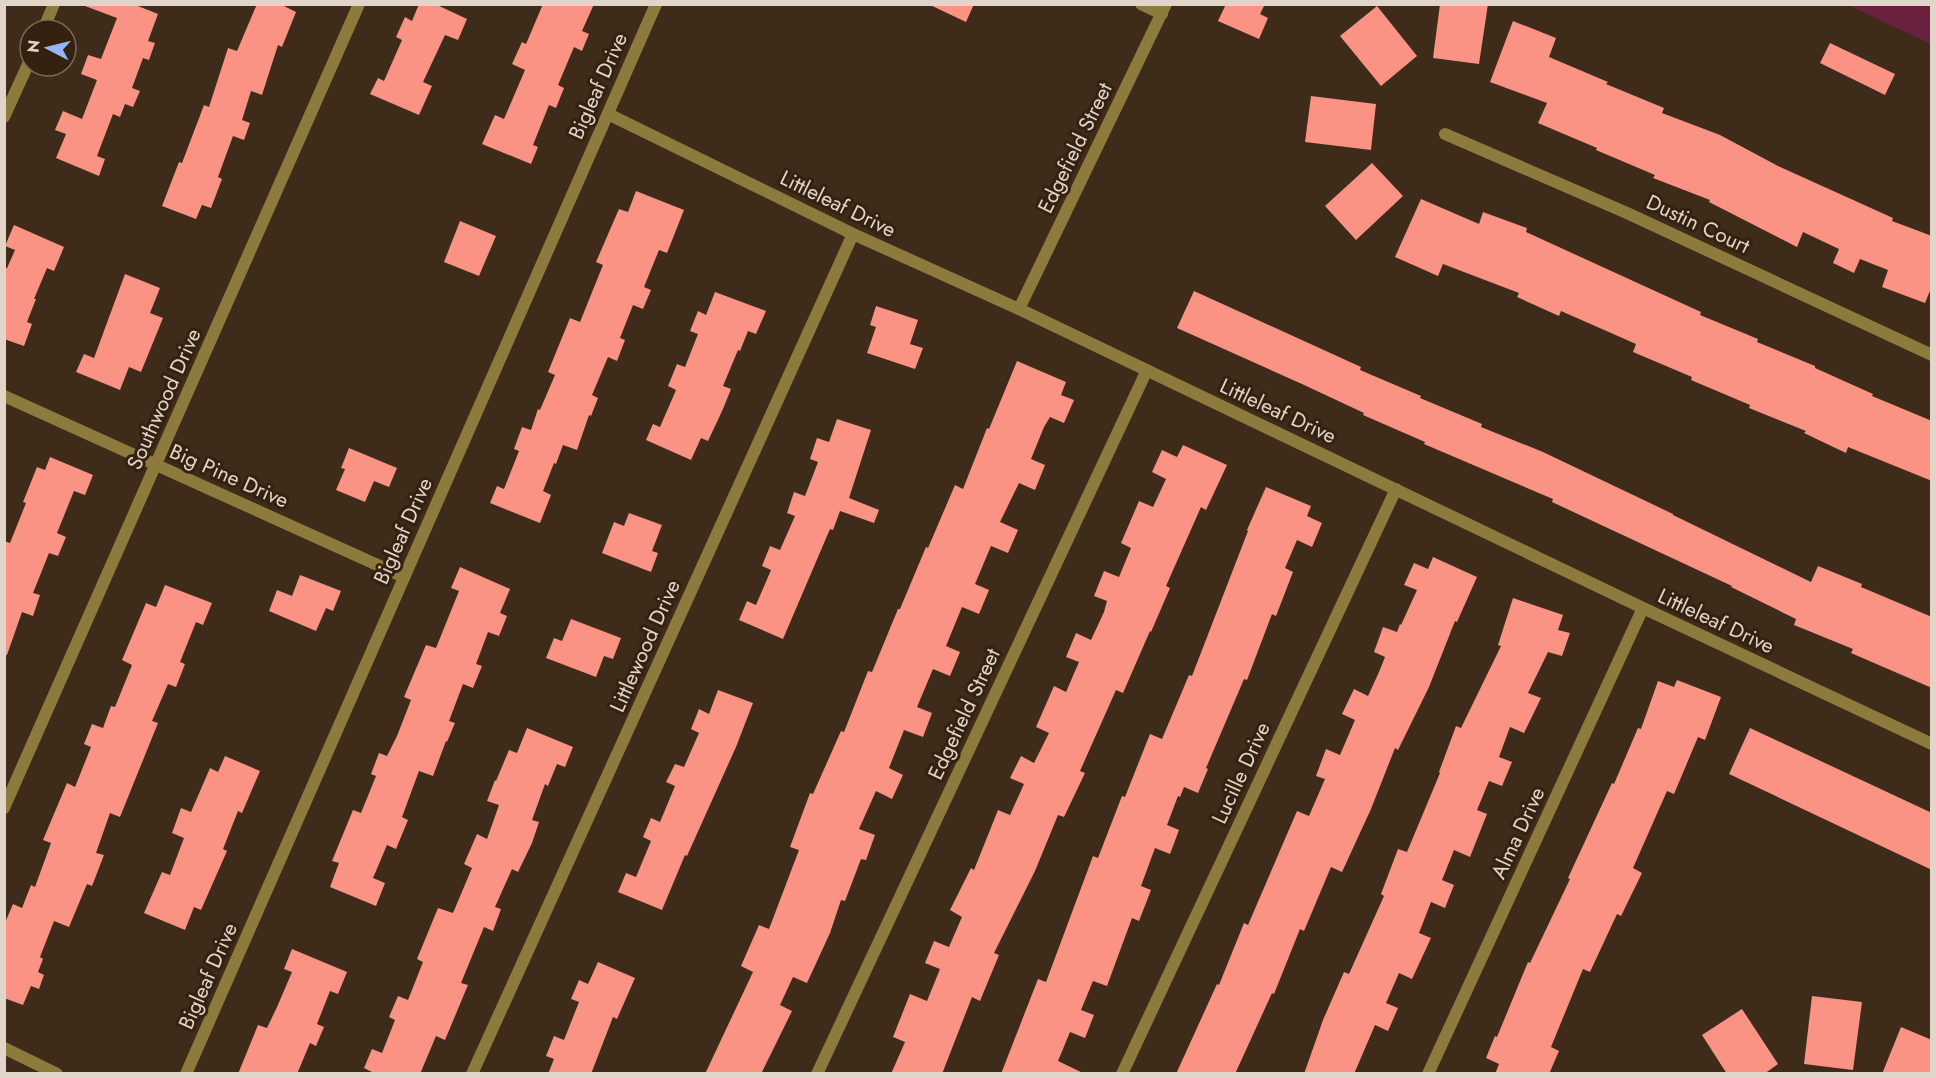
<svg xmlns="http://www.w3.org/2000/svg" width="1936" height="1078" font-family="Jost,sans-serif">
<rect width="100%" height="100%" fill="#3e2b1a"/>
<!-- green -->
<path fill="#69213f" d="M1848,5H1931V44Z"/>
<!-- building -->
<path fill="#fa9383" d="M85,4H133L158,14L148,41L155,43L149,60L143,58L132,88L140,91L133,107L125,104L120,117L113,114L97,156L105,159L99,176L56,158L66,134L55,130L63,111L82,119L97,80L81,74L88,55L101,59L117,18L85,6Z
M257,4H280L296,12L282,47L278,45L262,95L251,91L242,120L250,123L244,140L233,136L218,177L222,179L211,208L202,205L196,219L162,206L179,162L182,163L204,105L209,107L228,48L237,51Z
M419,4H435L467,19L458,40L445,35L423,82L432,86L419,115L370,94L378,78L384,81L402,40L396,37L405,17L412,21Z
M543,4H594L582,31L589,34L582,51L574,47L558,85L564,88L556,108L549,105L533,145L538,147L531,164L482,144L495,115L504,119L525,70L512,64L522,42L526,44Z
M928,4H974L966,22Z
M1226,4H1265L1260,14L1268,18L1259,39L1218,21Z
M1440,4H1488L1479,64L1433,58Z
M1377,6L1417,56L1381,86L1340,36Z
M1513,21L1556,38L1549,57L1608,82L1606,84L1664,108L1662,113L1720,135L1778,166L1893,218L1892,221L1932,236V286L1925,303L1882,287L1888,270L1860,259L1854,273L1833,263L1839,249L1803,232L1797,247L1709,202L1710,200L1653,178L1655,175L1596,150L1597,148L1538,123L1547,103L1490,82Z
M1830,43L1895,74L1885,95L1820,63Z
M1311,96L1376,104L1371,150L1305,142Z
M1372,163L1403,196L1356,240L1325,206Z
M636,191L684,210L667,253L659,250L644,287L651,290L643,309L633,305L620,338L625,340L617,361L608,357L592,395L598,398L591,416L589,415L577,450L563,445L556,464L554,463L543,491L551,495L540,523L490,503L497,486L504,489L519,451L514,449L522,427L531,430L538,409L540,410L555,375L548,372L570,318L580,322L603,265L596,262L619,209L628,212Z
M1421,199L1479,224L1483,212L1527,228L1526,232L1701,312L1700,315L1758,339L1757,342L1815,366V368L1873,394L1872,396L1932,421V481L1848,447L1846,453L1804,433L1806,431L1749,408L1750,405L1691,380L1692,377L1633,352L1636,344L1561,311L1559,316L1517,297L1519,293L1443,264L1438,276L1395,257Z
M460,221L496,236L479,276L444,262Z
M14,225L64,247L54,271L47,268L34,299H36L27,322L32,324L24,346L4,339V268H7L15,250L5,246Z
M125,274L160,288L150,313L163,318L141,372L129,367L120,390L76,372L84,354L94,358Z
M1194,291L1361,367L1360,370L1421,396L1420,398L1482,424L1481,427L1543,452L1673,514V515L1811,582L1818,566L1862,584L1861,587L1932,617V688L1851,653L1853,649L1794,625L1796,619L1731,587L1732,586L1552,502L1553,499L1424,444L1425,442L1363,415L1364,413L1302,384L1177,328Z
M715,292L766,311L756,334L748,331L740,351L738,350L723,386L731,389L723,409L708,441L701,438L691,460L646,440L653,424L660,427L676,390L668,386L677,364L685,367L698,334L690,331L698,311L706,315Z
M876,306L918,320L910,344L923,348L915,369L867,353L876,327L870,325Z
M1017,361L1066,382L1061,395L1074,400L1064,423L1050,417L1044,427L1031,459L1045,465L1035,490L1019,483L1000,522L1018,530L1008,553L991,546L975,584L989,590L979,614L962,607L946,646L960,652L950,676L933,669L917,707L932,713L923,737L904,730L889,768L903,775L892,799L876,791L859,829L875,835L866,860L861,859L845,901L841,900L830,933L807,983L793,977L780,1005L792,1011L761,1074H705L753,972L741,966L759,925L769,929L799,850L790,847L810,793L813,794L841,731L844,732L868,671L872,672L898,609H900L926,547L928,548L955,485L963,489L987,428L989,429Z
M837,419L871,430L849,498L879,510L874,523L840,511L833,530L830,529L783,639L739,620L747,601L756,605L771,570L762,566L770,546L780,550L795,516L787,513L794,492L805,496L818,462L810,459L817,438L829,442Z
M1183,445L1227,465L1206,510L1201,507L1166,586L1170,588L1151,632L1150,631L1123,693L1116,690L1080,771L1085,773L1064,817L1058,815L1035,871L994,953L999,955L980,1001L972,997L942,1074H891L905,1042L893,1037L910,994L927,1001L940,969L925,963L934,941L949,947L962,917L950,910L971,868L974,870L998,810L1010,815L1024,784L1010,778L1021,756L1034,763L1049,733L1036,727L1054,686L1066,692L1079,662L1066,657L1076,633L1091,640L1104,612L1107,601L1094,596L1104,571L1119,577L1131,548L1121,543L1139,501L1153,507L1166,479L1152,472L1162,450L1177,457Z
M349,448L397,468L389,487L374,481L365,502L336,490L345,469L341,468Z
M50,457L93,475L85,495L74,491L57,533L66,537L58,556L49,553L33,593L40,595L33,616L22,612L7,655H4V541L10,543L26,503L23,502L37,467L45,470Z
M1266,487L1311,506L1307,516L1322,523L1312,547L1297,540L1285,568L1293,572L1276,616L1272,614L1247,680L1244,679L1206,768L1208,769L1198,793L1184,787L1180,797L1178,796L1167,825L1179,830L1170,854L1155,848L1141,886L1151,890L1139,921L1132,918L1107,986L1093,981L1081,1010L1094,1015L1085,1038L1070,1032L1058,1061L1085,1074H1001L1038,979L1046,982L1093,856L1098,858L1122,796L1125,797L1150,734L1162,739L1189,675L1192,676L1248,531L1247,530Z
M629,513L662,525L652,551L658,553L651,572L602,553L614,522L624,526Z
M1433,557L1477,577L1457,622L1455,621L1429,687L1398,750L1395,748L1371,809L1342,872L1331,867L1304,931L1300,929L1274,994L1272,993L1235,1074H1176L1217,984L1219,985L1244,923L1248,925L1297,811L1309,816L1325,779L1316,776L1326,749L1340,755L1355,720L1342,714L1354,689L1368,696L1379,672L1385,657L1374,652L1383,627L1397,632L1400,624L1401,625L1417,590L1404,585L1414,563L1428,569Z
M460,567L510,589L500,613L507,616L499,636L488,632L476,664L482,666L473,688L463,684L449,721L455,723L447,742L446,741L433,776L419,771L402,817L408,820L396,849L387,845L373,878L385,883L376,906L330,887L339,863L332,861L353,810L361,813L376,776L371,774L379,753L387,756L397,736L411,700L404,697L426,645L436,648L459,591L451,588Z
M300,575L341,591L333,611L326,608L316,631L269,611L277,590L292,596Z
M165,585L212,603L203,625L196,622L180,662L185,664L176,687L168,684L152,721L158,723L120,817L110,813L96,853L104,855L92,886L87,884L69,927L54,921L40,957L43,959L38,972L44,975L39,989L31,986L23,1005L4,998V925L13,904L22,908L31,885L35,887L51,843L43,840L67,783L75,787L91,747L84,744L92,724L103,728L111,706L115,707L132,665L122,660L146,603L156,607Z
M1513,598L1563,615L1558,630L1570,633L1562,656L1548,652L1528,693L1541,698L1524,733L1510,727L1499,757L1512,762L1502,786L1489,781L1477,810L1487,814L1470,857L1454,850L1442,880L1454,885L1445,908L1431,902L1419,933L1431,938L1412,979L1399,973L1386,1003L1398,1008L1388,1031L1375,1025L1354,1074H1304L1323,1020L1344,972L1349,974L1384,896L1381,894L1398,849L1407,852L1440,773L1439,772L1456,726L1461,728L1501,646L1498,645Z
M571,619L621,638L613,659L604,656L596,677L546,658L554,638L562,641Z
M1677,680L1721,697L1705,740L1698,737L1674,794L1667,791L1633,868L1642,873L1621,916L1617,914L1590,972L1583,969L1551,1047L1559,1051L1549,1074H1495L1499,1064L1486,1058L1495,1036L1497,1037L1528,962L1530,963L1570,879L1568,878L1612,783L1614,784L1638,728L1641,729L1658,681L1674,687Z
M718,690L753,703L736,747L687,856L685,855L662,910L618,892L626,873L636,877L651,841L643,837L651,818L660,822L675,786L666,782L675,764L684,767L699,733L691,729L699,709L709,714Z
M527,728L573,747L565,767L557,764L548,786L545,784L532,820L539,822L532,843L518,872L512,869L495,907L501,909L493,931L484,927L461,983L468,985L445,1040L436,1036L420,1074H376L364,1068L372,1049L382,1053L395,1020L389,1017L398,996L408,1000L423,962L417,959L438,908L453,913L472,868L464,864L477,834L487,839L499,805L487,801L495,780L496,781L509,750L517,753Z
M1750,728L1932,813V870L1729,774Z
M225,756L260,771L242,813L238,811L223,849L227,851L201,910L194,907L185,930L144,913L162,872L170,875L184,838L172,833L181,808L191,812L210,768L218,772Z
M292,949L347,972L338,994L330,991L317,1024L324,1027L316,1046L310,1043L297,1074H238L258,1025L267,1028L277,1007L292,972L284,969Z
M598,962L635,978L617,1019L613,1017L591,1074H548L554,1059L546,1056L554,1036L564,1040L579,1002L571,999L579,980L588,984Z
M1812,996L1862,1002L1853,1070L1804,1064Z
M1742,1009L1778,1064L1764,1074H1727L1702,1035Z
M1901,1027L1932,1040V1074H1882Z"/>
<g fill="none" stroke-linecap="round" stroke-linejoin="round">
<!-- street -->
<path stroke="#8d7b3d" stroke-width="12" d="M1141,4L1162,14
M43,30L54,4
M608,114L853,234L1019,309L1643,608L1932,744
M4,117L30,60
M1445,134L1627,213L1932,355
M1019,309L1166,4
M4,396L404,577
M4,808L359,4
M4,1048L57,1074
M186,1074L656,4
M472,1074L853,234
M817,1074L1147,370
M1122,1074L1396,489
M1428,1074L1643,608"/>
</g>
<g text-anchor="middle" stroke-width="6" stroke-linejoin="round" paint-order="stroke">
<!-- street labels -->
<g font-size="21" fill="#e1d5ca" stroke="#342110">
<text transform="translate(598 86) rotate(-66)" y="7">Bigleaf Drive</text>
<text transform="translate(1075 148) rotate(-64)" y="7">Edgefield Street</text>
<text transform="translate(838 204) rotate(26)" y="7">Littleleaf Drive</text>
<text transform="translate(1698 224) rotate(25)" y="7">Dustin Court</text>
<text transform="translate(164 399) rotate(-66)" y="7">Southwood Drive</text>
<text transform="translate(1278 411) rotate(25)" y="7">Littleleaf Drive</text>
<text transform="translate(229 476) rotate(24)" y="7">Big Pine Drive</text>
<text transform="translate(403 531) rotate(-66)" y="7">Bigleaf Drive</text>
<text transform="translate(1716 621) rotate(25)" y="7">Littleleaf Drive</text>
<text transform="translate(645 646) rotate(-66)" y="7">Littlewood Drive</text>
<text transform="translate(964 714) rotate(-65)" y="7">Edgefield Street</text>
<text transform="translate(1241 773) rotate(-65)" y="7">Lucille Drive</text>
<text transform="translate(1518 833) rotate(-65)" y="7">Alma Drive</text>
<text transform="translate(208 976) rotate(-66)" y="7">Bigleaf Drive</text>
</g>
</g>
<!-- border -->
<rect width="1936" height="1078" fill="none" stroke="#e1d5ca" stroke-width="12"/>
<!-- north arrow -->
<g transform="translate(48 48) rotate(277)"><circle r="28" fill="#342110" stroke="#79695a" stroke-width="1.5"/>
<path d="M0-4.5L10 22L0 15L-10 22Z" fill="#92b7fd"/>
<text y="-9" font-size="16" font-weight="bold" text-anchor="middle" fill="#e1d5ca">N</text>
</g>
</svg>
